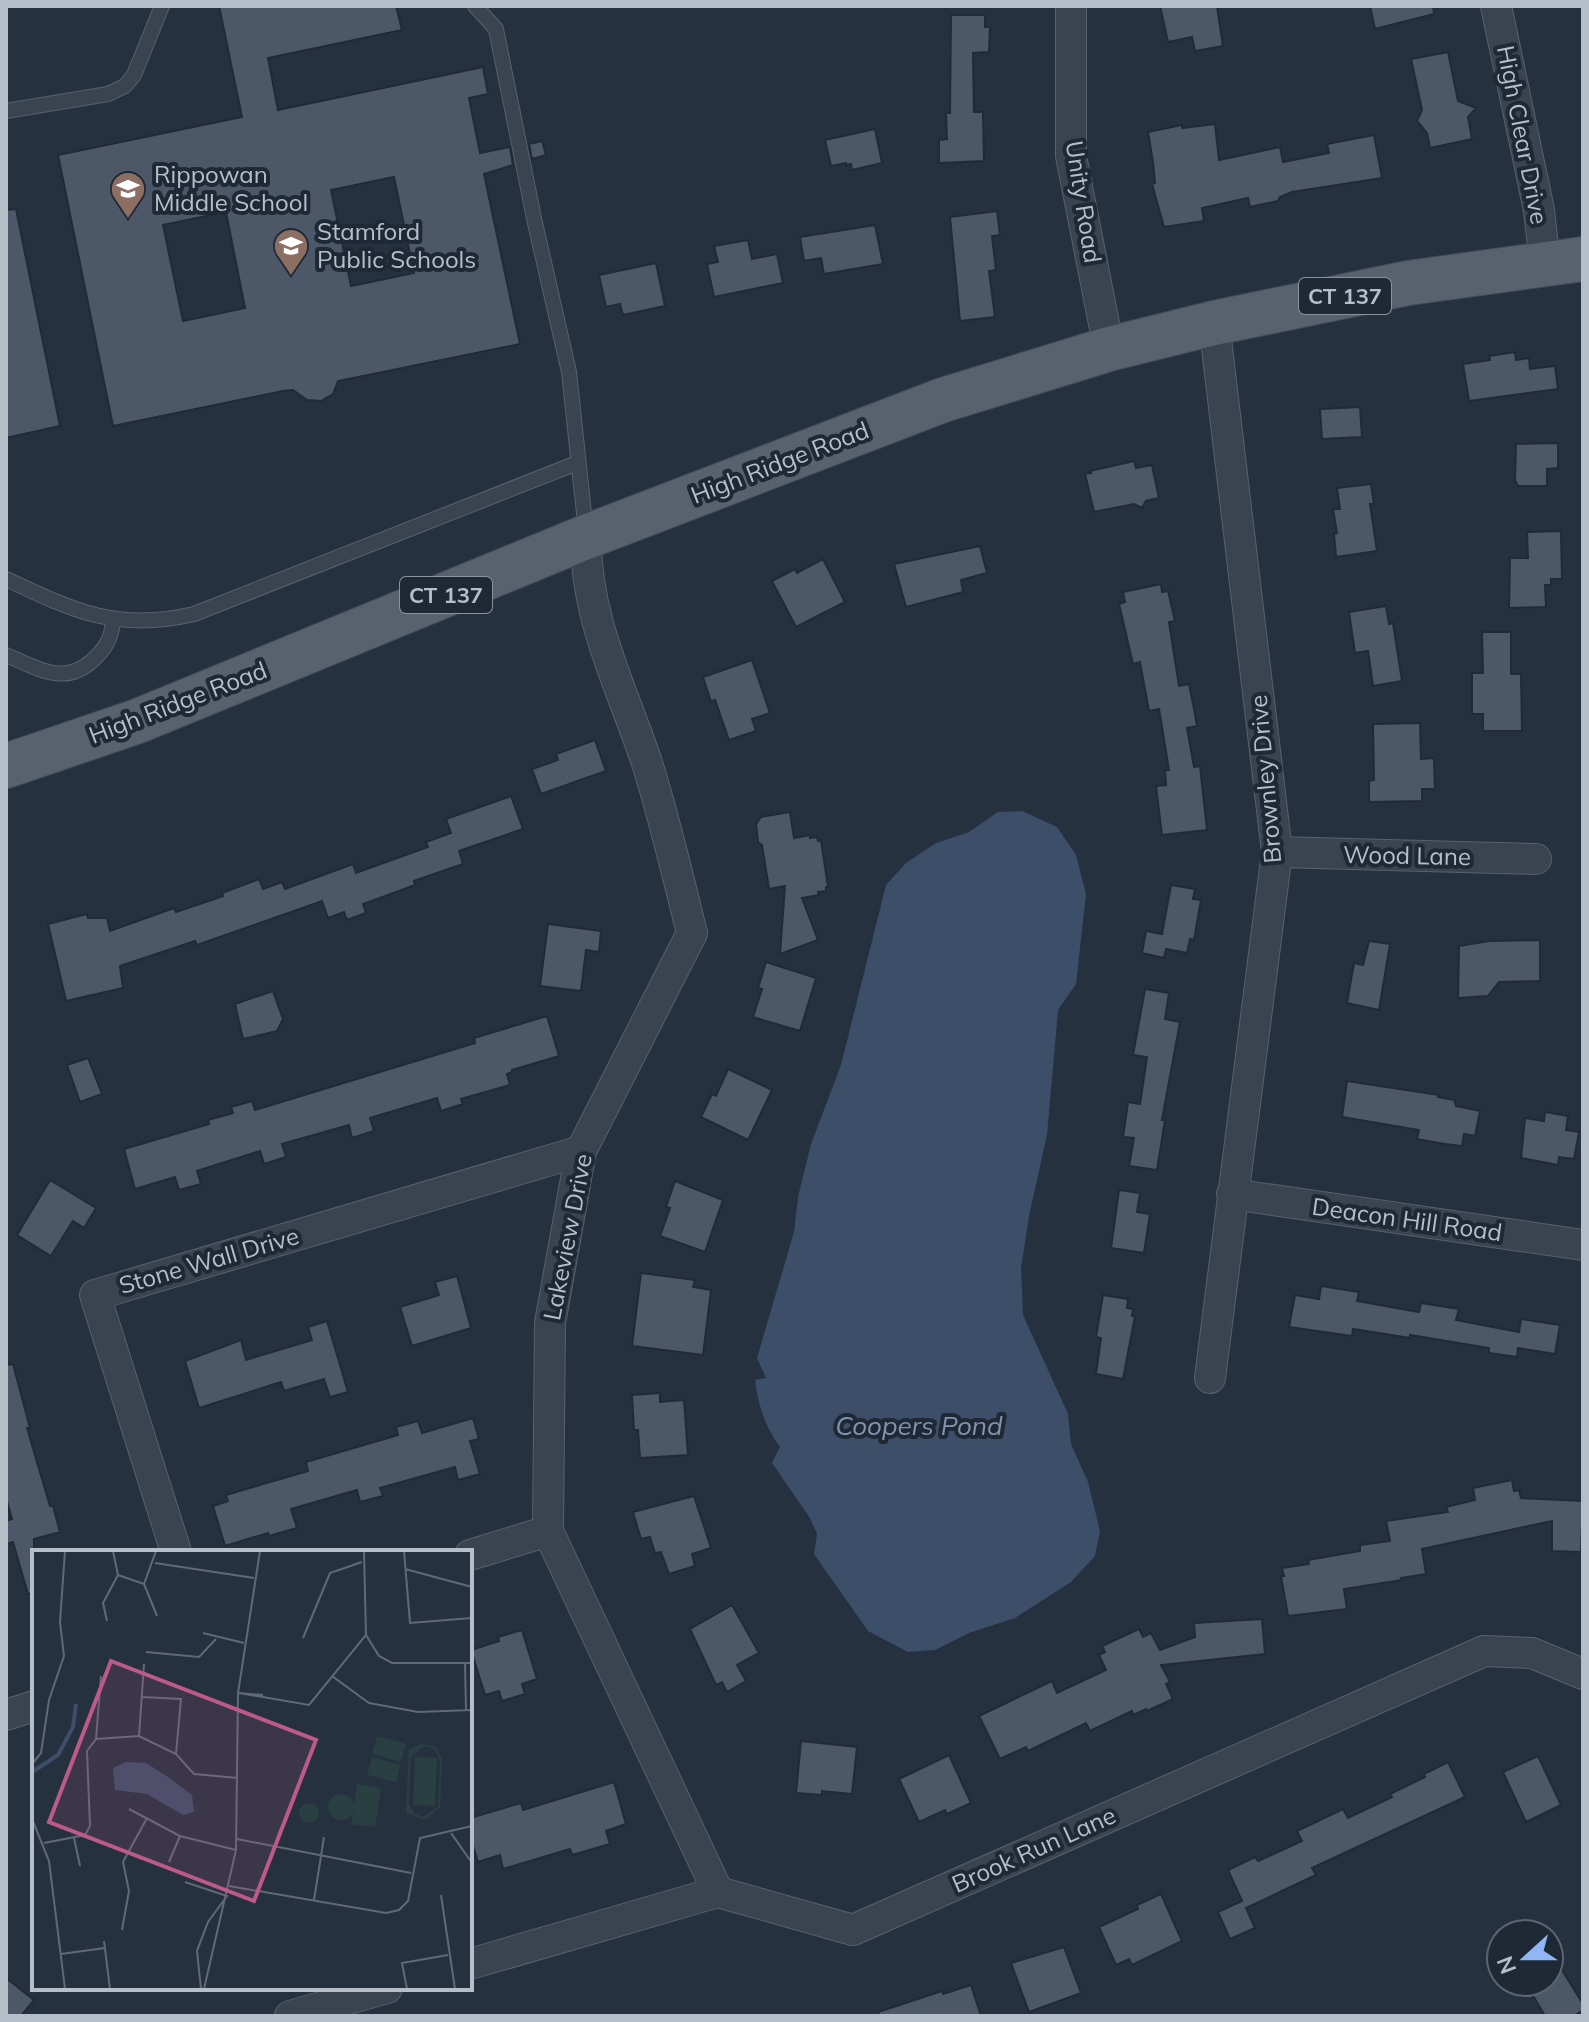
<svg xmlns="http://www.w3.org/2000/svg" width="1589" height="2022" font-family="Mulish,sans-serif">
<rect width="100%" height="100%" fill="#263140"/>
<!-- water -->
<path fill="#3c4e68" d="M1022,811L1057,827L1076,855L1086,894L1076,984L1058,1010L1047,1135L1029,1216L1021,1268L1023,1315L1068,1414L1071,1444L1088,1482L1100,1531L1095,1556L1071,1582L1015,1618L969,1633L935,1650L908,1652L868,1631L814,1554L817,1534L810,1518L772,1463L780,1447C765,1427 758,1405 755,1380L766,1378L757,1358L794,1232L798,1197L811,1144L841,1065L886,885L906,863L936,843L969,832L998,812Z"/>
<!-- building -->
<path fill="#4c5868" stroke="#212a37" stroke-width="2" fill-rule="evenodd" d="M219,6H396L402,30L268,58L278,110L483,67L488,94L469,98L480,153L510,147L513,165L484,174L520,344L338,381L333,394L321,401L307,400L293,390L283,391L113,426L58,155L242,117ZM394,177L414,273L351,286L331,190ZM226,212L245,308L183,321L163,225Z
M1160,6H1217L1223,46L1195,51L1192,37L1168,42Z
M1370,6H1433L1434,14L1375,29Z
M951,15H985V27H990L989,52L973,53L974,112H983L984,161L939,163V140L947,139L946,113H950Z
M1448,52L1458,101L1476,108L1468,117L1472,139L1430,148L1427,133L1417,121L1422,110L1411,59Z
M1215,124L1219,160L1280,147L1283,162L1329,153L1327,144L1374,135L1382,178L1292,192L1280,197L1278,201L1250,207L1248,198L1202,208L1204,221L1164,227L1152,184L1155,183L1153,162L1148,132L1182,125V128Z
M875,129L882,163L852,170L851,164L846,165V163L831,166L825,140Z
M542,141L546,155L532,159L529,144Z
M16,209L60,426L6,438V210Z
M997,211L1000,235L992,236L996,270L989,271L995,317L960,321L950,217Z
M875,225L883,264L824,274L821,258L804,261L800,237Z
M748,240L752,259L777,254L783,283L714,297L707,264L718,262L714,246Z
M656,263L665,306L623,315L620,304L606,307L599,275Z
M1515,352L1516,360L1529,358L1530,369L1555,366L1558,389L1469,401L1463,364L1490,360L1489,356Z
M1360,407L1362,437L1322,439L1320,409Z
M1558,443V468L1547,469V486H1518L1515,480L1516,444Z
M1134,461L1136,468L1152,465L1159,498L1146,501L1142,508L1134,504L1094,512L1085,474L1091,473L1090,471Z
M1371,484L1374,504H1370L1377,551L1336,557L1334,534L1337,533L1333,509H1340L1337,488Z
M1561,531L1562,579H1551V585H1545L1546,607L1509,608L1510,558H1528L1527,532Z
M980,546L987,573L961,580L963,592L906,607L894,564Z
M823,559L845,602L796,627L772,581L795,569L797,573Z
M1161,584L1162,592L1168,591L1175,621L1169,622L1179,686L1189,684L1194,709L1197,726L1187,728L1194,767L1200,766L1207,830L1162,835L1156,786L1166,785L1165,770H1169L1159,709L1149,711L1140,662L1133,664L1119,604L1125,602L1123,592Z
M1386,606L1389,624L1393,623L1402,681L1373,686L1368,651L1355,653L1349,612Z
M1482,632H1511V674H1521L1522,731H1483V714H1472V673H1483Z
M752,660L770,713L752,719L756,731L729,740L715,700L711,702L703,677Z
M1420,723L1421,759L1434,758L1435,789H1422V801L1369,802V781L1374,780L1373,724Z
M595,740L606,771L541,794L532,769L558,760L556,754Z
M511,796L523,829L459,851L463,864L414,881L415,885L363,904L366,913L347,920L344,912L328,918L322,901L197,945L195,941L120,966L123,988L66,1001L48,924L87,914L88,918H107L110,931L174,908L176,912L223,896L222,893L259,879L263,889L282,882L285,889L353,864L356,873L428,847L426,842L451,833L446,819Z
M790,812L794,838L810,835V838L817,837L818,841L821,840L828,887H826V891L818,892L819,895L802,898L818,940L780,954L785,886L769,889L762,845L758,842L756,824L761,817Z
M1171,885L1195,889L1193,899L1201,900L1194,940L1190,939L1187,953L1166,949L1164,958L1142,953L1146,931L1162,934Z
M548,924L601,931L599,952L586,950L581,991L540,986Z
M1540,940V981L1499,982L1488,996L1458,998L1459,946L1489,941Z
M1369,941L1390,944L1379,1010L1347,1003L1354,963L1363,965Z
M766,962L816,978L800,1031L753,1017L762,989L758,988Z
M1145,989L1169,993L1165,1019L1180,1022L1162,1120H1165L1157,1170L1129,1166L1134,1138L1123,1137L1128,1102L1140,1104L1147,1057L1133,1055Z
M273,991L283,1019L277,1031L243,1039L235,1004Z
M547,1016L559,1056L512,1070V1072L507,1074L510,1085L461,1099L463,1104L441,1111L437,1098L370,1118L374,1131L352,1138L349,1125L282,1144L286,1157L264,1164L260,1151L197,1171L201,1184L179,1190L175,1177L135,1189L124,1149L209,1124L208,1120L233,1113L231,1107L252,1101L255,1110L475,1043L474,1038Z
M88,1058L102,1094L80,1102L67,1065Z
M728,1069L772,1090L748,1140L701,1117L712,1094L716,1096Z
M1347,1081L1439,1095L1438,1097L1454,1100L1456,1106L1480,1111L1475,1136L1464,1134L1462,1146L1445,1144L1417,1139L1419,1130L1342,1117Z
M1545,1112L1568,1116L1566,1130L1579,1132L1574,1159L1559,1157L1558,1165L1521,1158L1525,1118L1544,1121Z
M50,1180L96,1208L84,1228L73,1221L51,1256L17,1235Z
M675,1181L723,1200L705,1252L660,1236L670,1208L666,1207Z
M1119,1190L1140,1193L1137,1212L1150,1214L1144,1253L1111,1248Z
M641,1273L695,1280L693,1287L711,1290L703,1355L632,1346Z
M457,1276L471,1328L412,1346L400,1307L439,1295L435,1282Z
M1321,1286L1359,1292L1357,1301L1419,1312L1421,1303L1459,1309L1456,1320L1519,1332L1521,1319L1560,1325L1555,1354L1518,1348L1517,1357L1489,1353V1348L1410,1335V1338L1353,1329L1352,1336L1289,1327L1295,1295L1319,1299Z
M1103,1295L1128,1299L1127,1308L1133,1309L1132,1316H1135L1123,1379L1096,1374L1101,1338L1096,1337Z
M327,1321L348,1392L330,1397L324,1379L284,1391L281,1382L199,1408L185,1361L241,1340L246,1360L312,1340L308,1327Z
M13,1364L30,1428H27L50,1506H53L60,1532L34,1539V1593L28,1594L13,1542L6,1544V1521L12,1519L6,1498V1365Z
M660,1393V1402L684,1400L688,1455L640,1458L638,1430H634L632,1395Z
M473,1418L479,1439L470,1441L480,1474L458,1480L455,1467L380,1488L383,1496L360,1502L357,1490L291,1509L297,1528L269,1536L268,1533L225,1546L213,1506L228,1501L226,1495L308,1471L306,1462L398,1435L396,1427L418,1421L422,1433Z
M1512,1480L1514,1491L1519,1490L1521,1498L1583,1501L1581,1552L1552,1551V1521L1422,1549L1426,1574L1401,1578L1402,1580L1344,1589L1347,1609L1288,1616L1281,1576H1284L1282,1568L1309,1564L1308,1560L1360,1551V1545L1390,1541L1386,1521L1448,1512L1446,1507L1475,1500L1473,1488Z
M694,1496L711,1548L692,1554L695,1566L669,1574L661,1552L655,1553L650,1537L641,1539L633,1512Z
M732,1605L759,1653L737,1665L746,1681L727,1692L722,1682L716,1685L690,1629Z
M1262,1619L1265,1654L1161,1665L1170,1682L1166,1684L1173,1699L1147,1711L1146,1709L1133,1715L1132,1711L1090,1731L1086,1723L1028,1751L1026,1747L1000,1759L979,1716L1052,1681L1057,1693L1106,1670L1099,1655L1105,1652L1102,1646L1139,1629L1143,1637L1151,1633L1160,1650L1195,1637L1194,1623Z
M522,1630L537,1679L522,1684L525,1694L502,1701L499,1691L485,1695L471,1650L499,1641L498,1637Z
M801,1741L857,1747L852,1794L822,1791V1795L796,1793Z
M949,1755L971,1803L947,1814L945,1810L919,1822L899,1779Z
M1538,1756L1561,1805L1526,1822L1503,1772Z
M1448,1762L1465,1797L1312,1868L1316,1875L1246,1908L1255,1928L1230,1939L1218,1912L1242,1901L1228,1870L1255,1857L1258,1861L1302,1841L1297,1831L1343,1809L1348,1818L1392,1797L1390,1794L1425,1777L1424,1774Z
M614,1782L626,1824L606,1831L610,1844L572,1855L570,1849L503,1869L500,1855L478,1862L470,1836V1818L521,1803L523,1810Z
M1161,1894L1182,1941L1132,1965L1129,1959L1116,1965L1099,1927L1138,1909L1137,1905Z
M1064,1947L1081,1993L1029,2012L1011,1963Z
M1549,1949L1583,2004V2010L1574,2016H1545L1525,1982H1549Z
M6,1978L34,2000L21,2016H6Z
M971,1985L981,2016H879L878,2012L942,1991L943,1994Z"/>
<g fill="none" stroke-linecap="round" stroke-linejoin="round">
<defs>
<path id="service" d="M475,6L496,29L535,223L569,372L586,532
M6,111L108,94L125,86L134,75L162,6
M6,579C74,611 117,632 194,614L577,463
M6,655C41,670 68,688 98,655C108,645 112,635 113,621"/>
<path id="minor" d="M1071,6V156L1109,349
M1496,6L1539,210L1545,265
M586,537C585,619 623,690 648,766C665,821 678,877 692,933L581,1151L550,1323L548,1531L718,1892
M1277,852L1536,859
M1232,1194L1583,1245
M1210,1378L1277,852L1214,323
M176,1552L95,1295L581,1151
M470,1555L548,1531
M6,1715L34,1706
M470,1964L718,1892L853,1930L1484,1651L1532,1653L1583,1674
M290,2016L387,1988"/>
<path id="primary" d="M6,766L138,721L586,537L943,400L1109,349L1214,323L1408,283L1583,259"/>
</defs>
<!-- service casing -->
<use href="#service" stroke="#58616d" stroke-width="16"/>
<!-- minor casing -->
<use href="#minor" stroke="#58616d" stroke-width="32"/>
<!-- primary casing -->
<use href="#primary" stroke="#434c59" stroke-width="46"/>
<!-- service -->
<use href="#service" stroke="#3a4350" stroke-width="14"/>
<!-- minor -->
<use href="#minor" stroke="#3a4350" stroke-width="30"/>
<!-- primary -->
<use href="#primary" stroke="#58626f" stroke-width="44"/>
</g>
<!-- icons -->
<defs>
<symbol id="school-pin" viewBox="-11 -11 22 30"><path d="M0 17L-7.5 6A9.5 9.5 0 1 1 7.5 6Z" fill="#8d6e63" stroke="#1f2835"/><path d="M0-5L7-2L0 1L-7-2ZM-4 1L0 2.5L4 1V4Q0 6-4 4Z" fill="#fff"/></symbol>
</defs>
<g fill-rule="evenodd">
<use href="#school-pin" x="108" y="169" width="40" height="54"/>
<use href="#school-pin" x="271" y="226" width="40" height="54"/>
</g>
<g text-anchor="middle" stroke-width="8" stroke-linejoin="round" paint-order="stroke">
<!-- shield labels -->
<g fill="#1f2835" stroke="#89919d" stroke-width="2">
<rect x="1299" y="278" width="92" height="36" rx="6"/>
<rect x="400" y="577" width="92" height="36" rx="6"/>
</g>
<g font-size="22" font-weight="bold" fill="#b6beca">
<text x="1345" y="304">CT 137</text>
<text x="446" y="603">CT 137</text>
</g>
<!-- street labels -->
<g font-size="24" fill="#b6beca" stroke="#1f2835">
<text transform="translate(1522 135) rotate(79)" y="8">High Clear Drive</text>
<text transform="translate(1083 202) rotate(81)" y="8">Unity Road</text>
<text transform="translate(780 463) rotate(-21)" y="8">High Ridge Road</text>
<text transform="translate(178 703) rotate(-21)" y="8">High Ridge Road</text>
<text transform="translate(1266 779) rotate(-95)" y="8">Brownley Drive</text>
<text transform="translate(1407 856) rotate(1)" y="8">Wood Lane</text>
<text transform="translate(1407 1220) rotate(8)" y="8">Deacon Hill Road</text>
<text transform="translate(568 1237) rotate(-79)" y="8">Lakeview Drive</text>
<text transform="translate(209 1261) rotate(-16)" y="8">Stone Wall Drive</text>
<text transform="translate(1034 1850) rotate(-24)" y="8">Brook Run Lane</text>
</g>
<!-- poi labels -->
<g font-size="24" fill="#b6beca" stroke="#1f2835" text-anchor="start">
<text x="154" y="183">Rippowan<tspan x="154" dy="28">Middle School</tspan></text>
<text x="317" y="240">Stamford<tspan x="317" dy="28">Public Schools</tspan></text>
</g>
<!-- water labels -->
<g font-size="26" font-style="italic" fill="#7e94b1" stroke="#1f2835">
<text x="919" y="1435">Coopers Pond</text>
</g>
</g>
<!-- overview -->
<g transform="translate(32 1550)">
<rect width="440" height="440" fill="#263140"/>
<path d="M345,186L374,194L369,212L340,204ZM389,194L404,197L410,208L408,257L393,270L374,263L377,199ZM392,196L403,199L408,211L406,257L391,267L382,263L377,253L379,207ZM340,207L368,215L364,232L335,225ZM383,207L405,208L403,256L381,255ZM325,234L349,238L343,277L319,274ZM296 257a13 13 0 1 1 26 0a13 13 0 1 1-26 0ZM267 263a10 10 0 1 1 20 0a10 10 0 1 1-20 0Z" fill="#293f42" fill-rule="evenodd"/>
<path d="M94,212L114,213L136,227L160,245L162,262L151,265L115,244L83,240L81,218Z" fill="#3c4e68"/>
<path fill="none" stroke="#3c4e68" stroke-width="4" d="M0,222L26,205L41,177L44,154"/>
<path fill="none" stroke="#606977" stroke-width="2" d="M81,1L86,25M372,1L378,73L440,68M123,13L222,28M373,19L440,37M86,25L112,34L124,1M112,34L125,66M75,71L71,53L86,25M171,83L212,93M334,85L347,106L360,113H440M271,88L298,23L330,12M114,102L167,107L184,89M433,113L434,160M300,126L337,153L386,162L440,160M206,143L231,145M207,143L277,155L334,85L332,1M110,147L149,149L144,204M107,186L112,114M64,189L107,186L144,204L162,224L206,228M0,214L9,203L17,150L32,106L28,72L33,1M97,259L148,286L204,300M0,269L17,311L33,439M419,283L440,313M42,288L48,316M205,289L379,323M12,293L53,285L58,276L55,201L64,189L69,126M137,312L148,286M153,332L195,346L176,372L165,401L169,439M197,336L354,363L367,360L376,351L388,288L440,276M409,345L423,439M282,350L292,287M90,380L97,341L91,312L115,268M72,391L78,439M29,404L73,398M172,439L204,300L206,143L228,1M375,439L370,413L416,405"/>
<path fill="#bd5a87" fill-opacity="0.15" stroke="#bd5a87" stroke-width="4" d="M79,111L284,190L222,351L17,272Z"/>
<rect width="440" height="440" fill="none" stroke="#b6beca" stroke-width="4"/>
</g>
<!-- border -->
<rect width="1589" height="2022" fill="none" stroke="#b6beca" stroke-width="16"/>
<!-- north arrow -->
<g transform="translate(1525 1958) rotate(249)"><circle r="38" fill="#1f2835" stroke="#5b6471" stroke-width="2"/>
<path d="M0-6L14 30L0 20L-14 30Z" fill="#90b6f6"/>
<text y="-12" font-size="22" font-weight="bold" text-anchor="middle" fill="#b6beca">N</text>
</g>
</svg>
